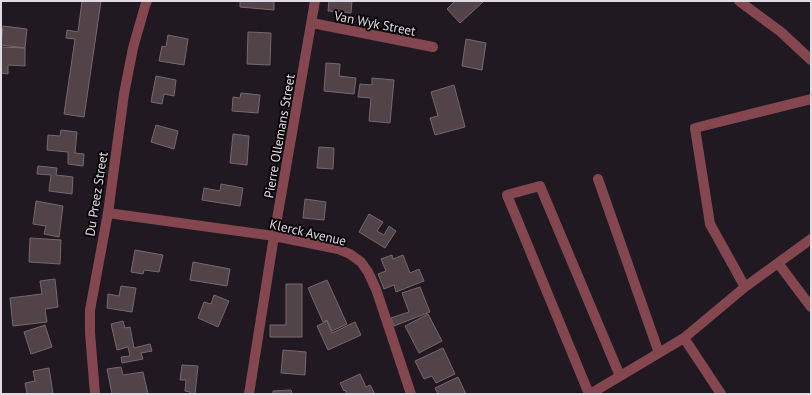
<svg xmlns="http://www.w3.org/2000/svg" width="812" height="395" font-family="'PT Sans',sans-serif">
<rect width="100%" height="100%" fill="#201921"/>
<!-- building -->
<path fill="#514347" stroke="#76686c" d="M82,1H101L84,117L64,114L75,39L66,38L67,30L78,32Z
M240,1H274V10L240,7Z
M329,1H352L351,13L328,11Z
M455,1H482L483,2L460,23L447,9Z
M3,26L27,29L25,48L1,45Z
M248,32L271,33L270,65L247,64Z
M168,35L188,39L184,65L159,61L162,46L166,47Z
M466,39L486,43L482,70L462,66Z
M1,47L25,48V66L8,65V74L1,73Z
M326,63L340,64L339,76L356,78L354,94L324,91Z
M156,76L176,80L174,96L164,94L162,104L151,102Z
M372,78L394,80L390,123L369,121L371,98L358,97L360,84L372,85Z
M454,85L465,127L435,135L430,118L438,116L431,92Z
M241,93L260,95L258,113L232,111L233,97L240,98Z
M156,125L178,131L174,149L151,142Z
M61,130L77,132L75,153L84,154L83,166L68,164V152L47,150L48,135L60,136Z
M233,134L249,136L247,165L230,163Z
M319,147L334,148L333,169L317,168Z
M38,166L57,168L56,175L73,177L72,194L49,191L51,175L37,174Z
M221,184L243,188L240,206L202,200L204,188L220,191Z
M305,199L326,202L324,220L303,218Z
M36,201L63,206L59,237L44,234L46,226L33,224Z
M369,214L383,222L377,231L384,235L389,226L396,231L385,248L359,232Z
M30,238L61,240L60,264L29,262Z
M135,250L163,255L159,272L144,270L143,274L131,272Z
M392,255L393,259L403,255L410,273L419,269L424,281L396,292L394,285L384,289L378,274L386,271L381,259Z
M193,262L230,269L227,286L190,280Z
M55,279L58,307L45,309L47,322L13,326L10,298L42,294L40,281Z
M327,280L347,324L332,331L327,320L323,322L308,288Z
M286,284H302V337H270V325H286Z
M121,286L136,288L132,312L107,308L108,294L119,296Z
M420,287L430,312L394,326L391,318L409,312L402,293Z
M214,295L229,301L218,327L198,318L204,302L211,304Z
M428,314L442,341L419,353L405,326Z
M123,321L125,328L130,327L134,348L150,344L152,351L141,353L143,359L122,363L121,357L130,356L128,347L117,350L111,324Z
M327,321L332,333L355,322L361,335L328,350L317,326Z
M45,325L52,347L31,354L24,332Z
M443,348L455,374L436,383L432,376L424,379L415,361Z
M283,350L306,352L305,375L281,373Z
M182,365L198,366L195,394H190V392L185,391L186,380H180Z
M121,367L123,375L143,372L148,394H112L107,369Z
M49,368L53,394H27L25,383L35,381L33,371Z
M360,374L366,387L370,385L375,394H347L345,390L344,391L340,383Z
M458,377L466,394H438L435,388Z
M291,390L292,394H273V391Z"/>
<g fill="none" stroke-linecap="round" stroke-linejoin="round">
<!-- street -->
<path stroke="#84464f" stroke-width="10" d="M739,1L781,32L811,60
M312,23L433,47
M598,179L659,353
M108,213L274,236L338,249L350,254L361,262L368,272L376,289L411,394
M778,263L811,307
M745,287L710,224L695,128L811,99
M684,338L721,394
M95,394L90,333V310L108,213L124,94L133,48L145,6L147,1
M249,394L274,236L315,1
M589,394L507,195L540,186L620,376
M590,394L684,338L745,287L811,239"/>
</g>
<g text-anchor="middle" stroke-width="4" stroke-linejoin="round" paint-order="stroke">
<!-- street labels -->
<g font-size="13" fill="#e1dce2" stroke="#080609">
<text transform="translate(375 23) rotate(11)" y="5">Van Wyk Street</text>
<text transform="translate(279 136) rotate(-80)" y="5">Pierre Ollemans Street</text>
<text transform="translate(96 194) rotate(-81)" y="5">Du Preez Street</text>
<text transform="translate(308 232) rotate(13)" y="5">Klerck Avenue</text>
</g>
</g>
<!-- border -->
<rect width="812" height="395" fill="none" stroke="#e1dce2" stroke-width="4"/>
</svg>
